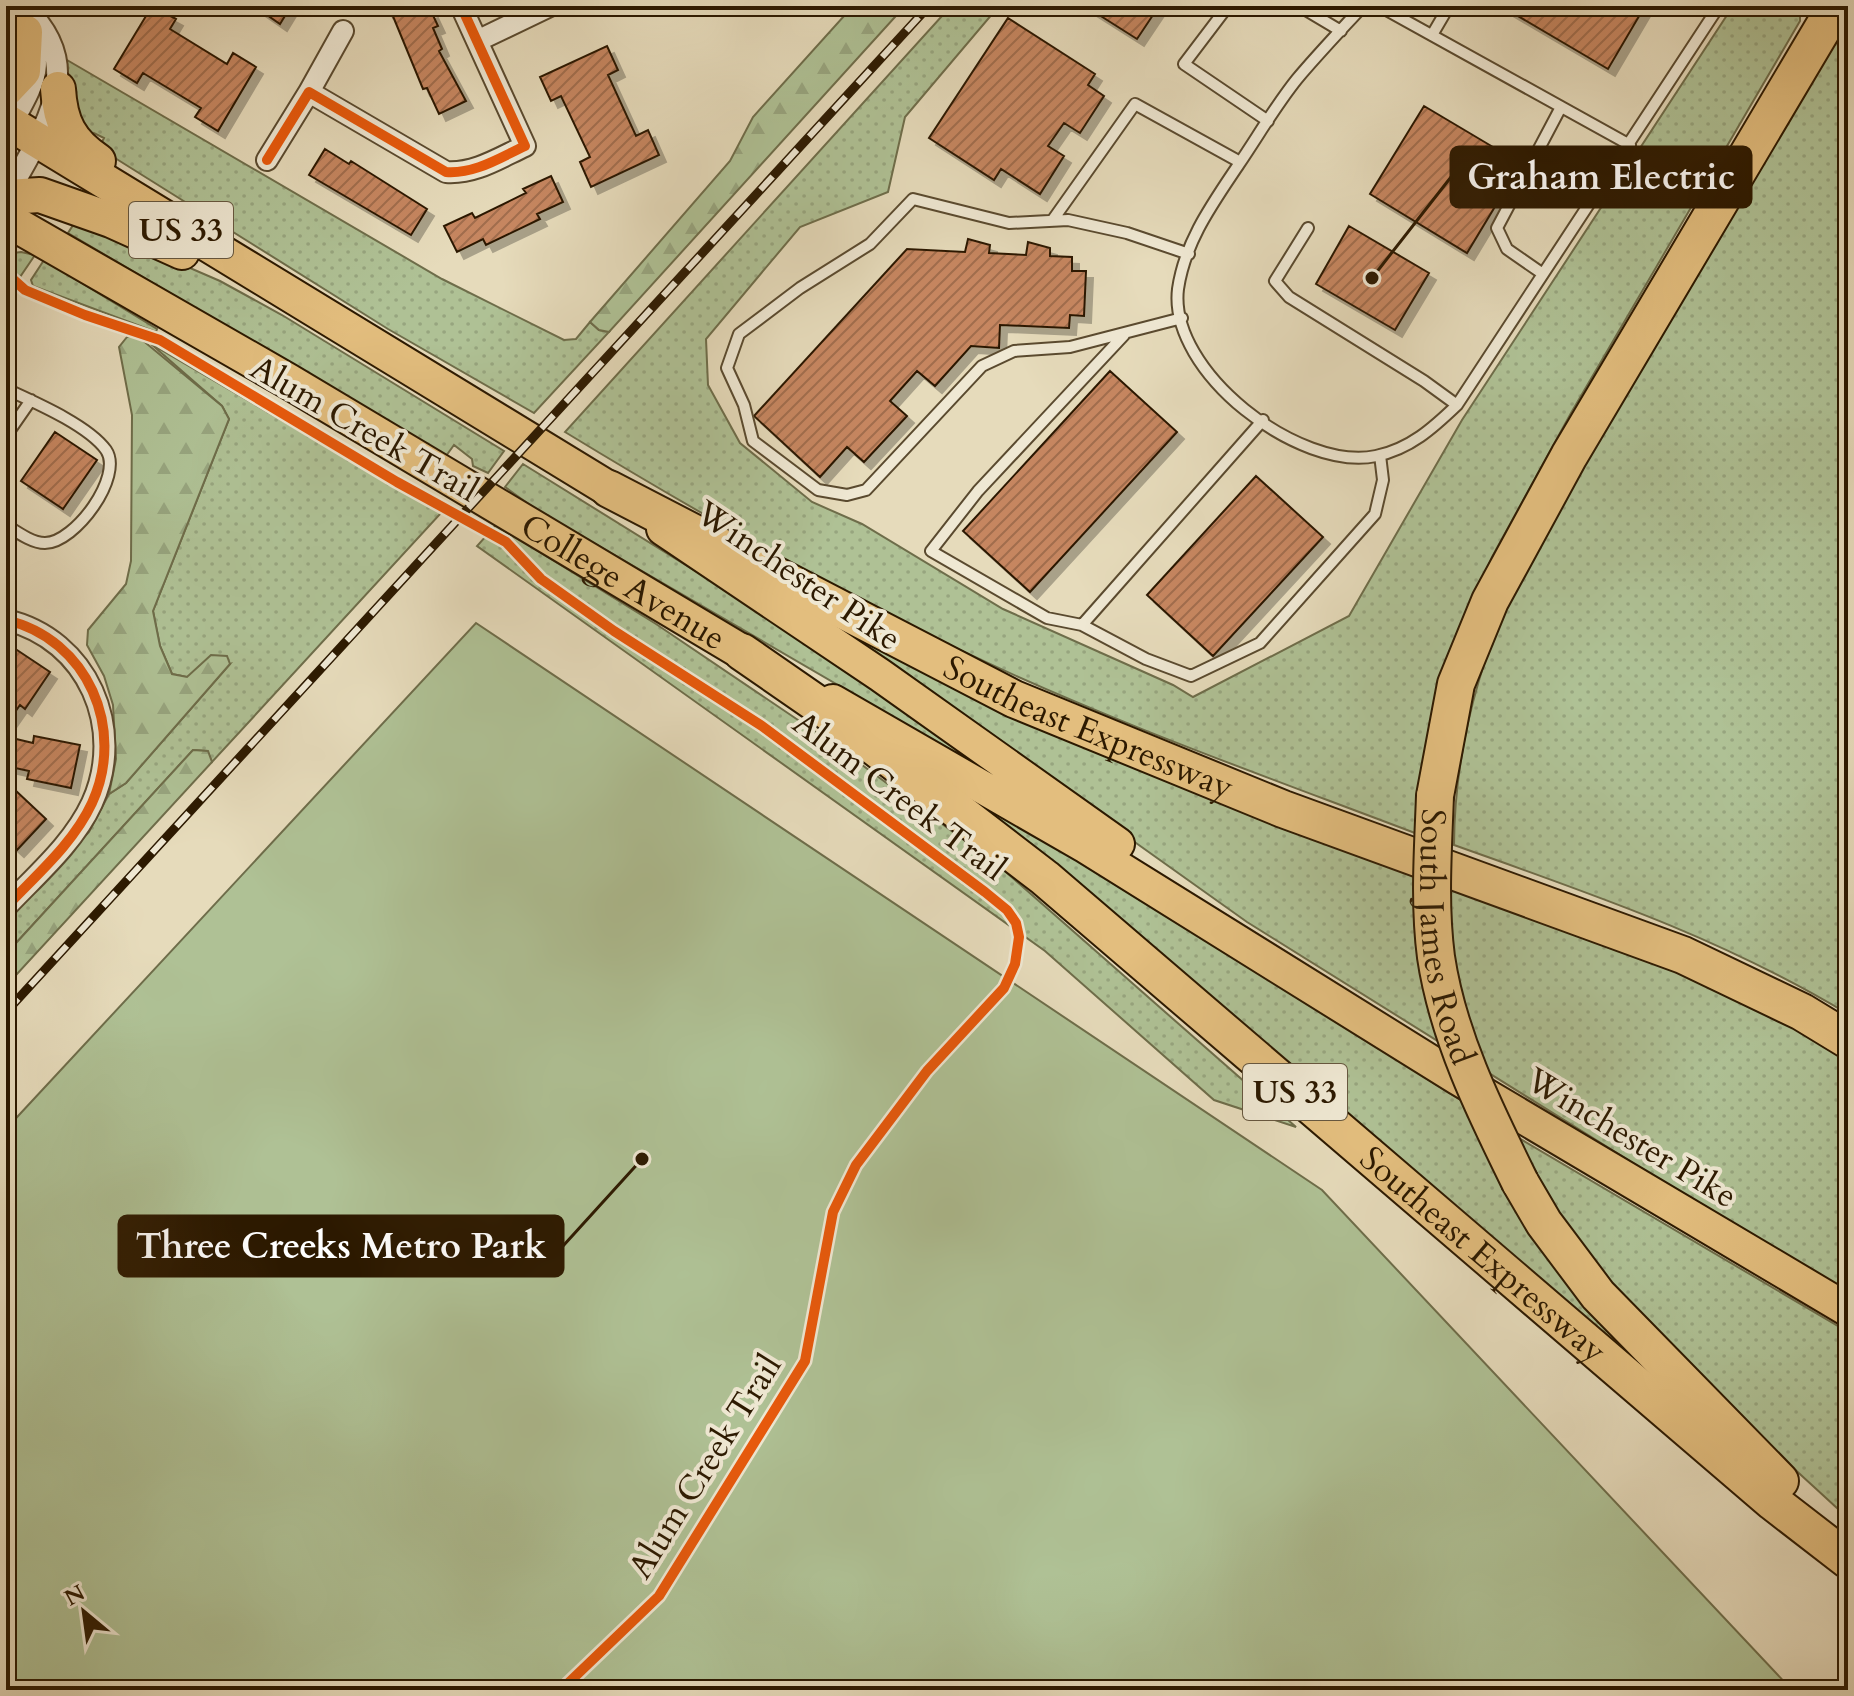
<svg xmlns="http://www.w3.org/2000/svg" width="1854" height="1696" font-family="Cardo,serif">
<defs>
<pattern id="grass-dots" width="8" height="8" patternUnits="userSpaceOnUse" patternTransform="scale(2)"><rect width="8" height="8" fill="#afc195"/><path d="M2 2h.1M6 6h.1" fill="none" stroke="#97a57f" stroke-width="1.8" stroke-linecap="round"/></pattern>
<pattern id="forest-firs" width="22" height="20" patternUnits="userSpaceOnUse" patternTransform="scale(2)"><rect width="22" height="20" fill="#afc195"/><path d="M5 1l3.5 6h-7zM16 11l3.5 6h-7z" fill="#97a57f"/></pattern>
<pattern id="building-hatch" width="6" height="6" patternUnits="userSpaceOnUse" patternTransform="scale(2)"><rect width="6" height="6" fill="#c68660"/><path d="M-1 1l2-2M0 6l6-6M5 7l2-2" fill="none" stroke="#a16d4d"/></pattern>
<filter id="shadow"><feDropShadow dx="7" dy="7" stdDeviation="0" flood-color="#0004"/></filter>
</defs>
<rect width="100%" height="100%" fill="#e6dbbb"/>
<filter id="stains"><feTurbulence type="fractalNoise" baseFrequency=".0025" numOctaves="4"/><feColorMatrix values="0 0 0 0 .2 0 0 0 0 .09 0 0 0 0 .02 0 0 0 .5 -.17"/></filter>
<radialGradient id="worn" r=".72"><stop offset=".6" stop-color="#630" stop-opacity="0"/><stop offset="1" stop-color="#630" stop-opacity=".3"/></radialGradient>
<!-- grass -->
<path fill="url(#grass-dots)" stroke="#6e6d4a" stroke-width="2" d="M951,6H999L905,117L888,192L800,227L706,339L708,385L740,443L812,502L862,524L1003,609L1173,685L1193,697L1349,616L1462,420L1733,6H1800V21L1571,413L1492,557L1468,612L1420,835C1265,776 1108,721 958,649C822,584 693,510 565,432Z
M1848,29V1014C1720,937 1594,895 1454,845C1455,649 1555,501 1653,340C1714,240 1775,140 1836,40Z
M67,60L442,279L564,340L576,339L590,322L599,330L609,332L534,413L388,329L99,148L104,138L94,133L89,143L68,82Z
M77,219L220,281L282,315L504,451L488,473L473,466L472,459L454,445L446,456L68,233Z
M21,252L35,255L20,277L6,265V254Z
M44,260L157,329L156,332L33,286L31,280Z
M151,344L441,513L212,762L207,751L193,750L6,954V920L89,832L109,794L126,783L230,664L187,677L172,674L160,646L153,611L229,419L222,406Z
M523,464L850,667L1015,788L537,510L505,487Z
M496,525L656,624L835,745L999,866L1296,1127L1214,1100L1045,951L477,546Z
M827,623L957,689L1702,976L1848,1054V1292L1641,1168L1247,922Z
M951,786L1082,859L1462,1101L1503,1187L1554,1267L1622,1342L1710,1423L1644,1373L1388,1148Z
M1512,1134L1848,1332V1518C1749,1428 1647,1337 1567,1229C1546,1200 1530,1165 1512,1134Z"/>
<!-- forest -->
<path fill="url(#forest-firs)" stroke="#6e6d4a" stroke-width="2" d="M853,6H905L609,332L599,330L590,322L730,161L753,117Z
M135,334L222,406L229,419L153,611L160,646L172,674L187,677L211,655L227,656L230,664L126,783L109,794L116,759L113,705L104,676L87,645L88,630L126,584L131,561L132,415L119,347L127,337Z
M193,750L208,751L212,762L6,986V954Z"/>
<!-- park -->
<path fill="#afc195" stroke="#6e6d4a" stroke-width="2" d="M476,623L1322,1190L1792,1690H6V1129Z"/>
<!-- building -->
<path fill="url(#building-hatch)" stroke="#2c1900" stroke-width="2" filter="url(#shadow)" d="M152,6L176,19L170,29L227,64L233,53L256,67L218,131L195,117L201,108L143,73L137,83L114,69Z
M254,6H291L280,24Z
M384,6H422L426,13L431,11L438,26L433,28L442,49L439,51L466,101L439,114L427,88L423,89L390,9L386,11Z
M1085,6H1159L1137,39Z
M1501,6H1645L1608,69Z
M1008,18L1095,74L1088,85L1104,96L1080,133L1064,123L1048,146L1064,156L1040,194L1001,169L994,180L929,138Z
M607,46L618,70L608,75L636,136L648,130L659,155L591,187L580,162L590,157L561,96L551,101L540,77Z
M1424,106L1493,147L1484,163L1511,180L1467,253L1370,194Z
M325,149L349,164L351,161L427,209L411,235L309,175Z
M551,176L563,202L537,214L540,219L486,245L483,239L457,252L444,226L472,213L475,218L526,193L523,189Z
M1349,226L1429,273L1395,330L1316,284Z
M968,239L990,245L989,253L1026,255L1028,242L1050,248V256L1072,257V271H1086L1084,316L1070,315L1069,328L1000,325L999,348L971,346L935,386L917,371L890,401L907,416L864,462L847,447L820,477L754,416L907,249L965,252Z
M1110,371L1177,432L1030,592L963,531Z
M55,432L97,460L63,509L21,481Z
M1256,476L1323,537L1213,656L1147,595Z
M14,648L50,672L25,709L20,705L6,725V660Z
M34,736L80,745L71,788L27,779L29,771L6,766L12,738L33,743Z
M14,789L46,819L17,850L6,840V790L9,793Z"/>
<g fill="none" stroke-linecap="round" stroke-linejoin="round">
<defs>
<path id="service" d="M1228,6L1184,64L1268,121
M1299,6L1341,31
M1363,6C1341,30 1318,54 1297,79C1276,105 1258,136 1239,164C1213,203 1185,241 1178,289C1168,372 1300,472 1376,456C1410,449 1433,428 1457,405L1719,6
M1379,6L1630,145
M1432,35L1449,6
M1052,221L1135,104L1240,162
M1308,228L1275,281L1289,297L1424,381L1457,405
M1543,274L1507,249L1497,228L1561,107
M1182,318L1070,347L1014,351L982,366L866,490L847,495L818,490L753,441L744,405L727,368L739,334L800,288L870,244L913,199L1009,223L1068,220L1127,233L1189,254
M6,389C34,402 88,425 106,450C124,476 75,543 45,543C32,543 17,532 6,525
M1263,420L1082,625L1146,659L1191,676L1260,643L1375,514L1383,480L1380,455
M6,436L31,400
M1082,625L1047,618L931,551L978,491L1124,335"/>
<path id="minor" d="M6,16C60,54 29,90 6,134
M477,41L550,6
M309,92L343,31
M267,160L309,92L446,172C475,174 499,158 525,146L461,6
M6,198C41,131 92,69 23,6
M6,620C88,639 126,729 92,803C73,844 36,875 6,907"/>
<path id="primary" d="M663,529L880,675L1118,844
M833,701L1086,847L1457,1078L1848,1310"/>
<g id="trunk">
<path d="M6,89L23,71L25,32"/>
<path d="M58,89C60,123 70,142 98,161"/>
<path d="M6,121L609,489"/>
<path d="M6,197L40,195L111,220L182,252"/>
<path id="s1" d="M6,219L288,381L742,652"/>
</g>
<g id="motorway">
<path id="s2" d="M609,489L1014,699L1283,809L1683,955L1802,1012L1848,1040"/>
<path id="s3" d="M742,652L833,715L1045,878L1773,1502L1848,1560"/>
<path d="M1435,796L1456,684L1490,601L1569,456L1836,6"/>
<path d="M1520,1182L1544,1223L1598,1295L1780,1481"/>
</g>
</defs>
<!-- service casing -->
<use href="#service" stroke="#5a4a2f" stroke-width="14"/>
<!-- minor casing -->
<use href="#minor" stroke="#5a4a2f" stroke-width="24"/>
<!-- primary casing -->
<use href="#primary" stroke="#2c1900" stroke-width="36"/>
<!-- trunk casing -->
<use href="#trunk" stroke="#2c1900" stroke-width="38"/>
<!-- motorway casing -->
<use href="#motorway" stroke="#2c1900" stroke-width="40"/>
<!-- service -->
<use href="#service" stroke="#efe8d3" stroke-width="10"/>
<!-- minor -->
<use href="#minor" stroke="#efe8d3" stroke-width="20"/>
<!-- primary -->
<use href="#primary" stroke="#e3be7e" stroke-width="32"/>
<!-- trunk -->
<use href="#trunk" stroke="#e3be7e" stroke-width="34"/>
<!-- motorway -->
<use href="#motorway" stroke="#e3be7e" stroke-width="36"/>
<defs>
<path id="rail" d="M6,1012L929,6"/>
</defs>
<!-- rail casing -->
<use href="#rail" stroke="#2c1900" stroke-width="9"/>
<!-- rail -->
<use href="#rail" stroke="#efe8d3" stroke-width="6" stroke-dasharray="18" stroke-linecap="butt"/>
<defs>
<g id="motorway-bridge">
<path id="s4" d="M1435,796C1433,850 1429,904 1436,957C1448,1037 1485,1111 1520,1182"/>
</g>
</defs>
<!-- motorway-bridge casing -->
<use href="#motorway-bridge" stroke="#2c1900" stroke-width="40" stroke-linecap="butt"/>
<!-- motorway-bridge -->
<use href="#motorway-bridge" stroke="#e3be7e" stroke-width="36"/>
<defs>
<path id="cycleway" d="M267,160L309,92L446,172C475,174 499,158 525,146L461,6
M6,273L25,290L85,315L160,340L397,482L506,542L541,579L614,631L762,726L985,892L1007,910L1016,923L1019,937L1015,964L1004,988L927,1071L856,1165L833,1212L805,1361L659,1596L561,1690
M6,620C88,639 126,729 92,803C73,844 36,875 6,907"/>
</defs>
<!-- cycleway casing -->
<use href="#cycleway" stroke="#efe8d3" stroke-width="15"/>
<!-- cycleway -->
<use href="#cycleway" stroke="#e8590c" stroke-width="10"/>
</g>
<g text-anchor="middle" stroke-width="8" stroke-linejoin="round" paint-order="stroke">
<!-- shield labels -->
<g fill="#efe8d3" stroke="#66573f" stroke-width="2">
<rect x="129" y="202" width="104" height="56" rx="6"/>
<rect x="1243" y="1064" width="104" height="56" rx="6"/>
</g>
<g font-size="32" font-weight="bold" fill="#2c1900">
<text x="181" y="241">US 33</text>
<text x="1295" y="1103">US 33</text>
</g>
<!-- street labels -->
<g font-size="34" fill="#2c1900" stroke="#efe8d3">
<text transform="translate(365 428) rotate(30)" y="12">Alum Creek Trail</text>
<text transform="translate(799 575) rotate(34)" y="12">Winchester Pike</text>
<text dy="12" stroke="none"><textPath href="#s1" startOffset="716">College Avenue</textPath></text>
<text dy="12" stroke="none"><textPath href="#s2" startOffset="536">Southeast Expressway</textPath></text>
<text transform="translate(900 795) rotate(37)" y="12">Alum Creek Trail</text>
<text dy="12" stroke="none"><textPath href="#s4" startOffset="142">South James Road</textPath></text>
<text transform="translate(1632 1137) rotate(31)" y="12">Winchester Pike</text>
<text dy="12" stroke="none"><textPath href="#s3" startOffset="956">Southeast Expressway</textPath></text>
<text transform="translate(704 1466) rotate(-58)" y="12">Alum Creek Trail</text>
</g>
</g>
<!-- callouts -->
<path fill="none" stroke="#2c1900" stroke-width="3" d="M1372 278L1451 177M642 1159L563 1246"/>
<g fill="#2c1900" stroke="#efe8d3" stroke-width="3">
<circle cx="1372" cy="278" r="8"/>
<circle cx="642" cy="1159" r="8"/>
</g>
<g fill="#2c1900" stroke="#2c1900" stroke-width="3">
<rect x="1451" y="147" width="300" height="60" rx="8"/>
<rect x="119" y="1216" width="444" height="60" rx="8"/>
</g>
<g font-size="36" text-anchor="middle" font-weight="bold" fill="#fff">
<text x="1601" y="189">Graham Electric</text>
<text x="341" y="1258">Three Creeks Metro Park</text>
</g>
<!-- margin -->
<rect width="1854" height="1696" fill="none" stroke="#e6dbbb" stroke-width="32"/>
<rect x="8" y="8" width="1838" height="1680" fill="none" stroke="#2c1900" stroke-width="4"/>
<rect x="16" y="16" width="1822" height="1664" fill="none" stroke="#2c1900" stroke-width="2"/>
<!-- north arrow -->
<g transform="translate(84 1612) rotate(331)" stroke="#efe8d3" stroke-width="6" paint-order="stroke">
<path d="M0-6L14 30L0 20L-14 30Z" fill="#2c1900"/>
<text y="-12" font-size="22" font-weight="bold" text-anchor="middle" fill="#2c1900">N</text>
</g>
<rect width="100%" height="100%" filter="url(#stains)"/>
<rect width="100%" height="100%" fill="url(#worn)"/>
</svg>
